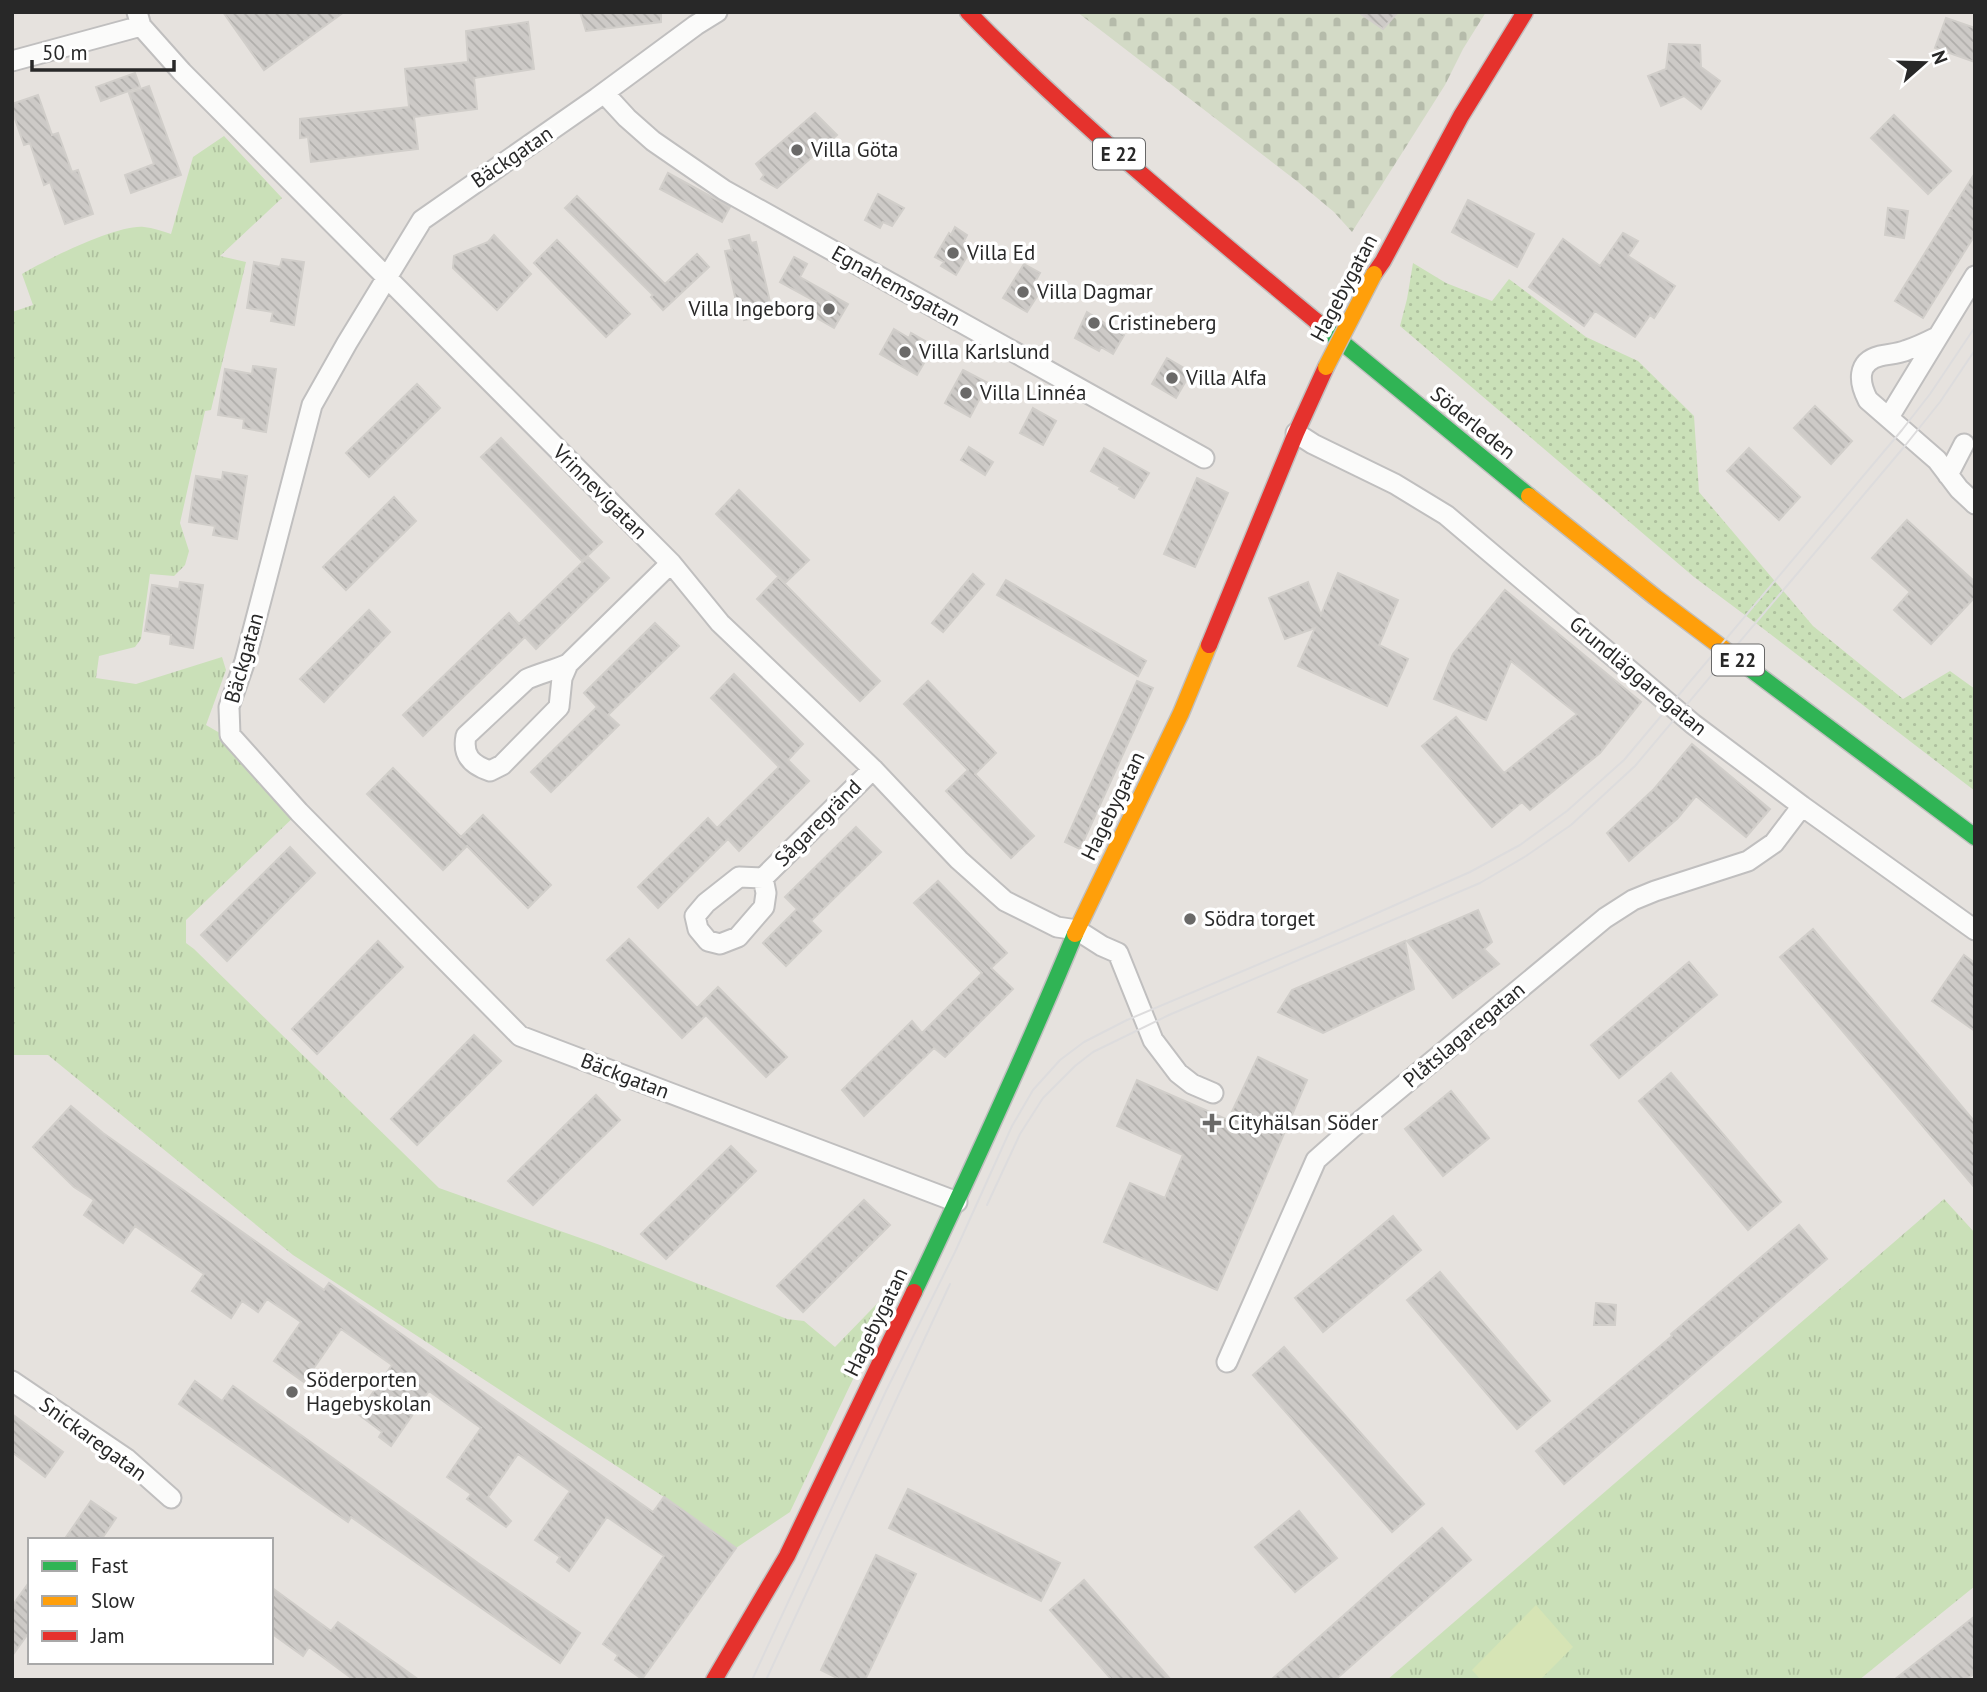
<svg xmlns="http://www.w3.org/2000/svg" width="1987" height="1692" font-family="'PT Sans',sans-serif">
<defs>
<pattern id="grass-dots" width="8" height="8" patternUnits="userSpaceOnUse" patternTransform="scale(1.75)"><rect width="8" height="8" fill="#cae0b8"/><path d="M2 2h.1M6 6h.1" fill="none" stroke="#aec09e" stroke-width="1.8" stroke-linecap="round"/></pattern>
<pattern id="cemetery-stones" width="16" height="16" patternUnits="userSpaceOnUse" patternTransform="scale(1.75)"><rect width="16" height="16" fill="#d3dac6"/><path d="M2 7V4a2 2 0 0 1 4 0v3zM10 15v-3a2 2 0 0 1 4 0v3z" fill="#b5bbaa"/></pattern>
<pattern id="park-tufts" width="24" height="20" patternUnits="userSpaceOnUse" patternTransform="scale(1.75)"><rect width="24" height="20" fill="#cae0b8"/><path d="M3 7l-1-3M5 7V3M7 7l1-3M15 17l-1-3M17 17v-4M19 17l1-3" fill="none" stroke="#aec09e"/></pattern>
<pattern id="building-back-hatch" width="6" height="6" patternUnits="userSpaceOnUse" patternTransform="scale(1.75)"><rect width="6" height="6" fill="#cdcac7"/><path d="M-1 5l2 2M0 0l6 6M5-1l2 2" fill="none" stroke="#b0aeab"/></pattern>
</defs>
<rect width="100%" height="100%" fill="#e6e2de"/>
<!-- grass -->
<path fill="url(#grass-dots)" d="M1413,263L1446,283L1492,301L1509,279L1586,337L1638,361L1694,416L1699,492L1813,626L1903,699L1950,671L1975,689V791L1765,630L1694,577L1400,326L1407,299Z"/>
<!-- cemetery -->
<path fill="url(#cemetery-stones)" d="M1077,12H1486L1463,49L1445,85L1352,232L1334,212L1298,182Z"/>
<!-- park -->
<path fill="url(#park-tufts)" d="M224,136L282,198L220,256L246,262L211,410L205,411L180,523L189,551L185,565L174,576L150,574L141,639L135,647L99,656L96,678L136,684L222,657L226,670L206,725L225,736L299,812L186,920V943L194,949L439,1188L600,1245L787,1319L804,1321L835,1347L900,1280L790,1512L736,1548L664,1497L293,1255L48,1055H12V312L33,305L22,274C45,260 118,224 144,227C153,228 162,231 171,234L193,157Z
M1944,1199L1975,1233V1586L1859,1680H1387Z"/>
<!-- pitch -->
<path fill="#d6e4b5" d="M1536,1605L1573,1647L1540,1680H1481L1472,1670Z"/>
<!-- building -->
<path fill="url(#building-back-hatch)" stroke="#d1ceca" stroke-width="2" d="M223,12H344L264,70Z
M580,12H661V22L586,31Z
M1358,12H1398L1383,29Z
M1946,18L1975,28V62L1935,48Z
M528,22L534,69L474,78L477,109L414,117L418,149L311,162L308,137L300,138V119L409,107L405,69L468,62L466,31Z
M1669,44L1700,45L1701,67L1720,81L1701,109L1684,96L1661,106L1648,76L1666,69Z
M135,73L140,87L101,101L96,87Z
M149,86L181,175L131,193L125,175L154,164L129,93Z
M38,95L52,135L58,133L72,172L78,170L93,214L65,224L50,182L44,185L30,143L24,145L12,110V104Z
M815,113L837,135L777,188L761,179L764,175L756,164Z
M1894,115L1951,171L1928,194L1871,138Z
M668,173L730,207L722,222L660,189Z
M1975,173V240L1973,238L1923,318L1895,301L1948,216H1951L1949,214Z
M878,194L904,208L892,226L883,222L880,228L865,220Z
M577,196L665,284L697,254L709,267L663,310L651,297L653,295L565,208Z
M1468,200L1534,234L1517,267L1452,232Z
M1888,208L1908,211L1904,238L1885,235Z
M955,227L967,235L964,241L972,248L956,275L941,266L944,262L935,257L949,233L951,235Z
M1623,233L1638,241L1628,256L1675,286L1654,318L1650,315L1635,337L1595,311L1584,326L1529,287L1563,239L1600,266Z
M494,235L531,274L497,310L453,268L454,256L488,242Z
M749,235L751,243L756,242L771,306L765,308L767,315L744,320L741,310H738L725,251L732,250L729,240Z
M557,240L630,314L606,337L534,263Z
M794,257L807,264L800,277L848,304L834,328L810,314L816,302L780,282Z
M282,259L304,262L294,325L271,321L273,312L247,308L254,262L280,267Z
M1024,264L1040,273L1035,282L1043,287L1027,312L1003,298Z
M1087,312L1124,335L1113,354L1101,347L1099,351L1075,338Z
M894,329L909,338L911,333L925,341L923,346L931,351L917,375L880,354Z
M1167,358L1191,372L1176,398L1152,384Z
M253,366L276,369L266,432L243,428L244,419L218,415L225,369L252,374Z
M963,370L988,383L970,417L945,403Z
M417,384L440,408L369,477L346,453Z
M1815,406L1852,441L1831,464L1794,428Z
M1033,408L1056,421L1043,445L1020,433Z
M501,438L602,542L582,561L481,457Z
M969,447L993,462L985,475L961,460Z
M1104,448L1149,473L1134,498L1119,489L1120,487L1091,471Z
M1749,448L1800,497L1779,520L1727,471Z
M223,472L247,476L237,539L213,535L215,526L189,522L196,476L222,480Z
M1197,478L1228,493L1195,567L1164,554Z
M739,490L809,560L785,583L716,514Z
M394,497L416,521L346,590L323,567Z
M1907,520L1975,582V597L1931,644L1894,610L1910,592L1872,558Z
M588,557L609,578L536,649L525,637L423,736L403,715L509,613L519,624Z
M1338,573L1398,600L1379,645L1408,659L1387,706L1298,666L1315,628L1285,639L1269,598L1308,582L1321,615Z
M973,574L984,584L943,632L932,623Z
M778,577L880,681L860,701L757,599Z
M1006,580L1146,661L1138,676L997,595Z
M180,582L203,585L193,648L170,644L171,635L145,631L152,585L179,589Z
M1505,590L1641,702L1600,753L1530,810L1522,802L1492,827L1422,746L1456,717L1504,773L1577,714L1511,661L1486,720L1434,699L1453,654Z
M369,610L390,632L324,702L300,679Z
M655,623L679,646L608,715L619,725L551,792L531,772L597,707L584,693Z
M734,674L803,744L788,760L809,781L739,851L728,839L658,908L638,887L708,818L717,828L779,767L711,698Z
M928,681L996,753L975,774L1034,836L1011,858L946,791L968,770L904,704Z
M1137,681L1153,688L1080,849L1065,842Z
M1692,744L1770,809L1746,837L1696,796L1678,818L1629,861L1607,833L1654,789Z
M393,768L461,837L483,815L551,885L528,908L467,846L443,870L367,794Z
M856,827L881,852L811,921L821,931L786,966L763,943L797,909L785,897Z
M290,847L315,873L227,961L201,935Z
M938,881L1007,953L991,968L1013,989L945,1057L934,1048L864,1116L842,1090L912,1021L922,1033L982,973L914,903Z
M1478,910L1492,942L1484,949L1499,964L1453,998L1407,941Z
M1813,929L1975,1122V1188L1780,957Z
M629,939L705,1016L682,1038L607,960Z
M378,941L403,967L317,1054L292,1029Z
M1405,941L1414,989L1323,1033L1278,1012L1292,990Z
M1964,955L1975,963V1031L1932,1001Z
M1689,962L1717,995L1619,1078L1591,1045Z
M718,987L787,1057L766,1077L698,1007Z
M474,1035L501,1061L417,1145L391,1119Z
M1258,1057L1307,1080L1217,1290L1104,1242L1130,1183L1165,1198L1183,1155L1117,1126L1137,1080L1228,1120Z
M1671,1073L1781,1202L1748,1230L1639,1101Z
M1451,1091L1489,1138L1443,1176L1405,1129Z
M596,1095L620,1120L533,1205L508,1181Z
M71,1106L103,1133L324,1290L329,1283L653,1512L664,1497L736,1548L642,1679L615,1660L618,1655L603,1644L664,1556L607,1517L569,1571L557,1562L560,1557L535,1540L570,1491L518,1454L488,1497L511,1521L506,1527L467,1499L471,1494L447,1477L481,1428L429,1391L391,1446L379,1437L382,1432L358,1414L392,1365L341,1329L304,1382L274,1361L301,1322L267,1299L258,1312L242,1301L231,1318L192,1291L204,1274L135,1226L123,1243L84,1215L94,1200L74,1187L33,1147Z
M731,1146L756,1171L666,1259L641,1234Z
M864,1200L890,1225L803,1312L777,1286Z
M1393,1216L1421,1250L1323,1332L1295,1298Z
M1799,1225L1827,1259L1564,1484L1536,1451L1672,1336L1671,1334Z
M1440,1272L1550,1401L1517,1429L1407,1300Z
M1596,1303L1616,1305L1615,1325H1594Z
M1284,1347L1424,1504L1392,1532L1253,1375Z
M195,1381L222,1401L233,1386L478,1563L580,1633L560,1663L351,1517L348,1522L179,1404Z
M12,1414L63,1452L45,1477L12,1452Z
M908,1489L1060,1563L1041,1601L889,1528Z
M91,1501L116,1518L101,1540H64Z
M1299,1511L1337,1558L1295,1592L1255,1547Z
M1442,1528L1471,1560L1335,1680H1271Z
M876,1555L916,1574L865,1680H841L821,1670Z
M1084,1580L1171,1680H1112L1050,1610Z
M30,1581V1631L12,1656V1606Z
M271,1587L331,1631L338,1622L419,1680H354L309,1647L303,1656L271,1633Z
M1975,1616V1673L1966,1680H1894Z"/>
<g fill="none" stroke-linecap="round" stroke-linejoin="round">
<defs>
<path id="street" d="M137,12L141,26L182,72L671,563L720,623L873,769L959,860L1005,901L1057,927L1077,930L1102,946L1118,953L1153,1040L1178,1073L1192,1084L1213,1093
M717,12L696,25L597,98L422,220L347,343L312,405L245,661L229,707L230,735L299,812L520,1036L957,1202
M12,61L141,26
M604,93L627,118L653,141L724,190L1204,458
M1937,337C1927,342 1917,347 1907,350C1898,354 1888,354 1880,356C1856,362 1859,383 1868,400L1937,460L1959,489L1975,504
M1889,417L1975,276
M1296,433L1313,444L1395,484L1446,515L1693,724L1802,806L1975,930
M1948,475L1964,444
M568,664C554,670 541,673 527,679L466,736C462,756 472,765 490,771L502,765L559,707L562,678L568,664L671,563
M763,878L739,877L706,903L695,916L698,929L708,941L720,944L738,937L764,907L766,893L763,878L873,769
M1227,1362L1316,1160L1352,1128L1605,918L1633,900L1655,891L1748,861L1774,843L1802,806
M12,1381L127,1459L171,1498"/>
<path id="fast" d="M1316,321L1529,496
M1741,662L1975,837
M914,1292C970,1174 1025,1055 1075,934"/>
<path id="slow" d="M1529,496L1655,597L1741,662
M1075,934L1181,713L1209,645"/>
<path id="jam" d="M968,12C1076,123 1197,222 1316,321
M1374,274L1383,261L1461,116L1525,12
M1209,645L1296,433L1326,367
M714,1680L787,1556L914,1292"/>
</defs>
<!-- street casing -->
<use href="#street" stroke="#c0bfbf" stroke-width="23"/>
<!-- fast casing -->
<use href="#fast" stroke="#c0bfbf" stroke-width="19"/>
<!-- slow casing -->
<use href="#slow" stroke="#c0bfbf" stroke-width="19"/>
<!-- jam casing -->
<use href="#jam" stroke="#c0bfbf" stroke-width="19"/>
<!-- street -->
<use href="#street" stroke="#fbfbfa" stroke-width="19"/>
<!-- fast -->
<use href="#fast" stroke="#30b455" stroke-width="16"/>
<!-- slow -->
<use href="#slow" stroke="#ff9f0a" stroke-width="16"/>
<!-- jam -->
<use href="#jam" stroke="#e5322d" stroke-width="16"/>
<!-- tram -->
<path stroke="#dddcdd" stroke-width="2" d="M987,1205L1020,1134L1043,1098L1075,1066L1093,1052L1169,1015L1480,883L1526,856L1571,825L1635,766L1904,447L1940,402L1975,350
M752,1680L886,1391L955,1252L1012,1126L1033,1090L1060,1060L1084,1042L1127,1020L1316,940L1470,872L1520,845L1567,811L1624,760L1902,430L1930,394L1975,327
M766,1680L950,1284"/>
<defs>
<path id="slow-bridge" d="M1326,367L1374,274"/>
</defs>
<!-- slow-bridge casing -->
<use href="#slow-bridge" stroke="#c0bfbf" stroke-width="19" stroke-linecap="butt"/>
<!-- slow-bridge -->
<use href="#slow-bridge" stroke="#ff9f0a" stroke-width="16"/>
</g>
<!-- markers -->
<g fill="#6a6968" stroke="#fff" stroke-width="2.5">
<circle cx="797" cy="150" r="7"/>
<circle cx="953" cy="253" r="7"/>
<circle cx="1023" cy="292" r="7"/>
<circle cx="829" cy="309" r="7"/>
<circle cx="1094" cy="323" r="7"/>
<circle cx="905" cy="352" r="7"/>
<circle cx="1172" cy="378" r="7"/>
<circle cx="966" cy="393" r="7"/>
<circle cx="1190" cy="919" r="7"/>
<path d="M1208.5 1112.5h7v7h7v7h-7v7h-7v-7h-7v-7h7z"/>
<circle cx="292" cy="1392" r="7"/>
</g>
<g text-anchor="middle" stroke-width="7" stroke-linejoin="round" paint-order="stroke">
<!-- shield labels -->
<g fill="#fff" stroke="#686868" stroke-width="2">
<rect x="1093" y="138.5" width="52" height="31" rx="5"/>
<rect x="1712" y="644.5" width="52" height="31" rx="5"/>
</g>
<g font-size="19" font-weight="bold" fill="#282828">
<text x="1119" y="161">E 22</text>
<text x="1738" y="667">E 22</text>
</g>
<!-- poi labels -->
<g font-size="21" fill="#282828" stroke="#fff" text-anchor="start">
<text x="811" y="157">Villa Göta</text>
<text x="967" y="260">Villa Ed</text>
<text x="1037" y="299">Villa Dagmar</text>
<text x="815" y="316" text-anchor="end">Villa Ingeborg</text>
<text x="1108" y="330">Cristineberg</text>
<text x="919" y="359">Villa Karlslund</text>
<text x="1186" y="385">Villa Alfa</text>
<text x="980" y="400">Villa Linnéa</text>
<text x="1204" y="926">Södra torget</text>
<text x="1228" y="1130">Cityhälsan Söder</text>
<text x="306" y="1387">Söderporten<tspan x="306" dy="24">Hagebyskolan</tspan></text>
</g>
<!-- street labels -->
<g font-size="21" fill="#282828" stroke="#fff">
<text transform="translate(512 157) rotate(-34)" y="7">Bäckgatan</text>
<text transform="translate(896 286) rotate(29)" y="7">Egnahemsgatan</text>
<text transform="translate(1344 288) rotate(-62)" y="7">Hagebygatan</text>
<text transform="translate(1473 423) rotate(39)" y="7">Söderleden</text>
<text transform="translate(600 492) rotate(45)" y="7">Vrinnevigatan</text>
<text transform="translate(244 658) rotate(-74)" y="7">Bäckgatan</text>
<text transform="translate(1638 676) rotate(40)" y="7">Grundläggaregatan</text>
<text transform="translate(1113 806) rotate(-64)" y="7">Hagebygatan</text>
<text transform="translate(818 823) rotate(-45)" y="7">Sågaregränd</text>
<text transform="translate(1464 1035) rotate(-40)" y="7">Plåtslagaregatan</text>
<text transform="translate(625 1076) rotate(21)" y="7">Bäckgatan</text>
<text transform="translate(876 1322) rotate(-64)" y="7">Hagebygatan</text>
<text transform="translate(93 1439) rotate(36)" y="7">Snickaregatan</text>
</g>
</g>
<!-- border -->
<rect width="1987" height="1692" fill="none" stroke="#282828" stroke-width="28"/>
<!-- legend -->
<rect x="28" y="1538" width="245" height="126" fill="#ffffff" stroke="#a9a9a9" stroke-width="2"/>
<rect x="42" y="1561" width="35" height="10" fill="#30b455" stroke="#a9a9a9" stroke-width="2"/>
<text x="91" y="1573" font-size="21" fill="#282828">Fast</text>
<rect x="42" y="1596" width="35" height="10" fill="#ff9f0a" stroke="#a9a9a9" stroke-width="2"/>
<text x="91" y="1608" font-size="21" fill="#282828">Slow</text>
<rect x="42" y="1631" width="35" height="10" fill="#e5322d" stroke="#a9a9a9" stroke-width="2"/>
<text x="91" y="1643" font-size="21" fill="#282828">Jam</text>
<!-- north arrow -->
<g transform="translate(1924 63) rotate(70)" stroke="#ffffff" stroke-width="5" paint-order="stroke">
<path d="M0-5L12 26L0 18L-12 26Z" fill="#282828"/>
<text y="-10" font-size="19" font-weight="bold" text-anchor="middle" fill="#282828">N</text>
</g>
<!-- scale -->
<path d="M32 60v10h142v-10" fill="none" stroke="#282828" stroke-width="3.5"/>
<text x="42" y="60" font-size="21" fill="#282828" stroke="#ffffff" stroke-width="5" paint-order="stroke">50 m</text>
</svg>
